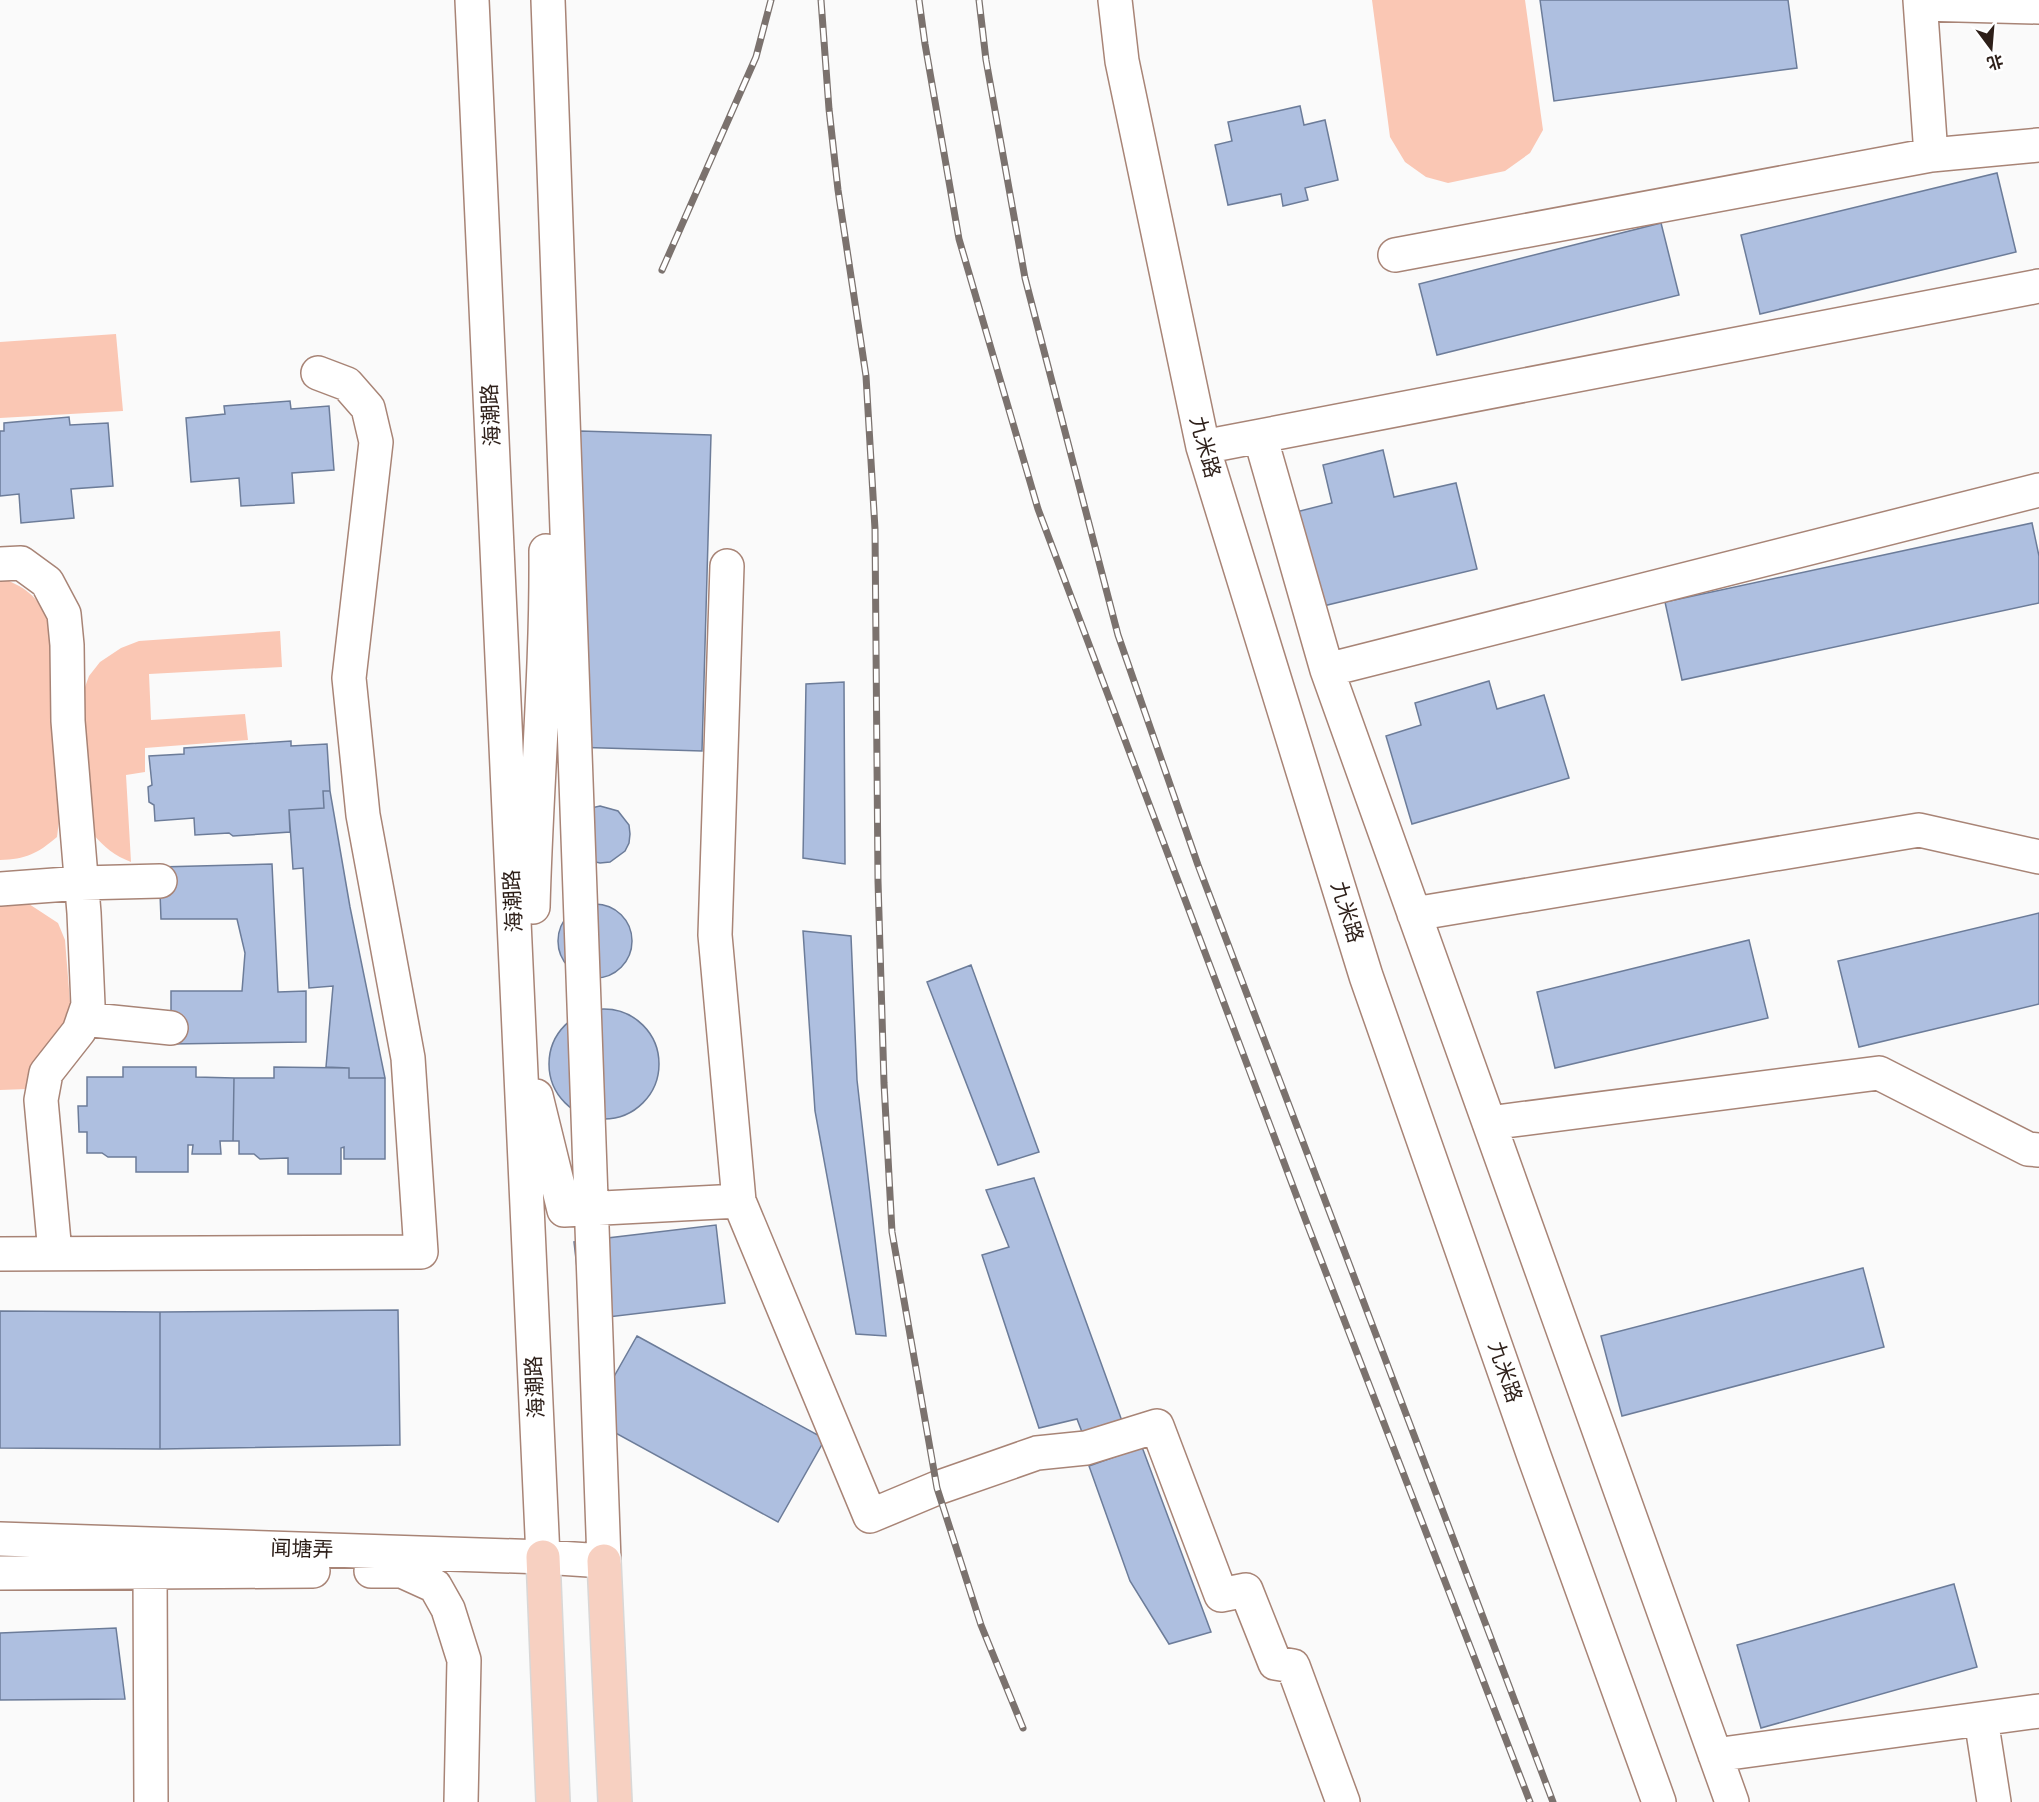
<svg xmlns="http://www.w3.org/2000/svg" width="2039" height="1802" font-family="Roboto,'Noto Sans SC',sans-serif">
<rect width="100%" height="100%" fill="#fafafa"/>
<!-- green -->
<path fill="#fac7b4" d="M1372,0H1525L1543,130L1530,153L1505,171L1448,183L1426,177L1405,162L1390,137Z
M116,334L123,411L0,418V342Z
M0,577C31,590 38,597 52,628L60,813L57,837C37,854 26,859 0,860Z
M280,631L282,667L149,674L151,720L245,714L248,740L145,748V772L126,775L131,862C115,856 104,847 93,834L81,707L85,687L89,676L100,662L121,648L139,641Z
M29,904L58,923L65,940L71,1014L27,1089L0,1090V905Z"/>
<!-- building -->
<path fill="#aebfe0" stroke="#6c7c99" stroke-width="1.5" d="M1540,0H1788L1797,68L1554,101Z
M1300,106L1304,125L1325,120L1338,180L1305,188L1308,200L1283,206L1281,194L1228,205L1215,145L1232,141L1228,122Z
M1997,173L2016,252L1760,314L1741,235Z
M1661,223L1679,295L1437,355L1419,284Z
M290,401L291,409L329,406L334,470L292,473L294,503L241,506L239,478L191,482L186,418L225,414L224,406Z
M69,417L70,425L108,423L113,486L71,489L74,518L21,523L19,494L0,496V431H4V423Z
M580,431L711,435L702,751L571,747Z
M1383,450L1394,497L1456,483L1477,569L1319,607L1296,512L1332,503L1323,465Z
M2032,523L2039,556V603L1682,680L1665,602Z
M1489,681L1497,709L1544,695L1569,778L1412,824L1386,736L1421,725L1415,703Z
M844,682L845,864L803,858L806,684Z
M291,741V746L327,744L330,791H323L324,808L289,810L290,832L233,836L229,833L195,835L194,818L155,821L154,805L149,802L148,787L152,785L149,756L184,754V748Z
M323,791H330L350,907L385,1078H349V1068L326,1067L333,986L309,988L303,868L293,869L289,810L324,808Z
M600,806L618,811L629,825L630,834L629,843L625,851L610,862L600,863L591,861V808Z
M272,864L278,992L306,991V1042L171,1044V991H242L245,953L237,919H161L159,867Z
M558 941a37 37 0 1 1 74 0a37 37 0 1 1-74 0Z
M2039,913V1004L1859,1047L1838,961Z
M803,931L851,936L857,1080L886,1336L856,1334L815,1111Z
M1749,940L1768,1018L1555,1068L1537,992Z
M971,965L1039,1152L998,1165L927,982Z
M549 1064a55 55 0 1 1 110 0a55 55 0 1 1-110 0Z
M123,1067H196V1077L234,1078L233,1141H220L221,1154H192L193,1145H188V1172H136V1157H108L102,1153H87V1132H79L78,1106H87V1077H123Z
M274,1067L349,1068V1078H385V1159H344V1147L341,1148V1174H288V1158L260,1159L254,1154H239V1141H233L234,1078H274Z
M1034,1178L1122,1421L1082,1432L1077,1419L1039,1428L982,1255L1009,1247L986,1190Z
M716,1225L725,1303L583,1320L574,1242Z
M1863,1268L1884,1347L1622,1416L1601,1336Z
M398,1310L400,1445L160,1449V1312Z
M0,1311L160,1312V1449L0,1448Z
M637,1336L825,1439L778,1522L590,1419Z
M1142,1447L1211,1632L1169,1644L1130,1581L1089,1466Z
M1954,1584L1977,1667L1761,1728L1737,1645Z
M116,1628L125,1699L0,1700V1633Z"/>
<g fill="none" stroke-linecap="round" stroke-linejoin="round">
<defs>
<path id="minor" d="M472,0L543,1557
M1115,0L1122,61L1203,447L1366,976L1534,1456L1659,1802
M1921,4L2039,7
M1931,155L2039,145
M1395,255L1931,155L1920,0
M1260,436L1327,670L1732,1802
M1203,447L2039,286
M0,564L21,563L47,582L64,614L67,645L68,721L84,913L88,1005L79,1031L46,1073L41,1100L55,1253
M727,566L715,935L739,1201L870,1516L937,1488L1037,1453L1086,1448L1157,1426L1221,1595L1246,1590L1275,1663L1293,1666L1343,1802
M1327,670L2039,490
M0,889L81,883L160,881
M533,907C536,789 547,670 546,551
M1414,914L1919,830L2039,857
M83,1019L171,1028
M536,1096L564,1210L739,1201
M1489,1123L1879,1073L2028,1149L2039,1150
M0,1254L421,1252L408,1058L363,815L349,678L376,442L368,408L347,384L318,373
M0,1539L543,1557L604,1561L548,0
M371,1571H402L435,1586L448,1609L464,1660L461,1802
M150,1572L151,1802
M0,1573L313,1571
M1981,1719L1994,1802
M1715,1755L2039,1711"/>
<path id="major" d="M543,1557L553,1802
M604,1561L615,1802"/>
</defs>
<!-- minor casing -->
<use href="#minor" stroke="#a88476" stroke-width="36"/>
<!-- major casing -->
<use href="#major" stroke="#d9d7d6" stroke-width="36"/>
<!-- minor -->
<use href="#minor" stroke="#fff" stroke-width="33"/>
<!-- major -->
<use href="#major" stroke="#f7d0c1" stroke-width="33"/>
<defs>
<path id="rail" d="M821,0L829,109L838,190L866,376L875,529L878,881L884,1083L892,1232L937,1488L981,1625L1023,1728
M919,0L925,44L959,239L1038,509L1306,1221L1530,1802
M979,0L986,60L1025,278L1118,635L1198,865L1553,1802
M662,270L756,57L771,0"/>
</defs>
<!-- rail casing -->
<use href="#rail" stroke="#7b726e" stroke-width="7"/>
<!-- rail -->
<use href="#rail" stroke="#fff" stroke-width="4.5" stroke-dasharray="14" stroke-linecap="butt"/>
</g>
<g text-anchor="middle" stroke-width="5" stroke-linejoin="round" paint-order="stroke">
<!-- street labels -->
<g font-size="21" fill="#2d1f19" stroke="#fff">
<text transform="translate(491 415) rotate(-93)" y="7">海潮路</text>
<text transform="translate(1205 447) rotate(75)" y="7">九米路</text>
<text transform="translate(513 901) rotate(-93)" y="7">海潮路</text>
<text transform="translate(1347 912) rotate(73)" y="7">九米路</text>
<text transform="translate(1505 1372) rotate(71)" y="7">九米路</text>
<text transform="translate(535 1387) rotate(-93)" y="7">海潮路</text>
<text transform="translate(302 1549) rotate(2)" y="7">闻塘弄</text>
</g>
</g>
<!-- north arrow -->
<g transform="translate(1991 48) rotate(164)" stroke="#ffffff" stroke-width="4.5" paint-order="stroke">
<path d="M0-4.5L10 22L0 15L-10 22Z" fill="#2d1f19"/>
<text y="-9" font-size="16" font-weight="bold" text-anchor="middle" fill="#2d1f19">北</text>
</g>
</svg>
